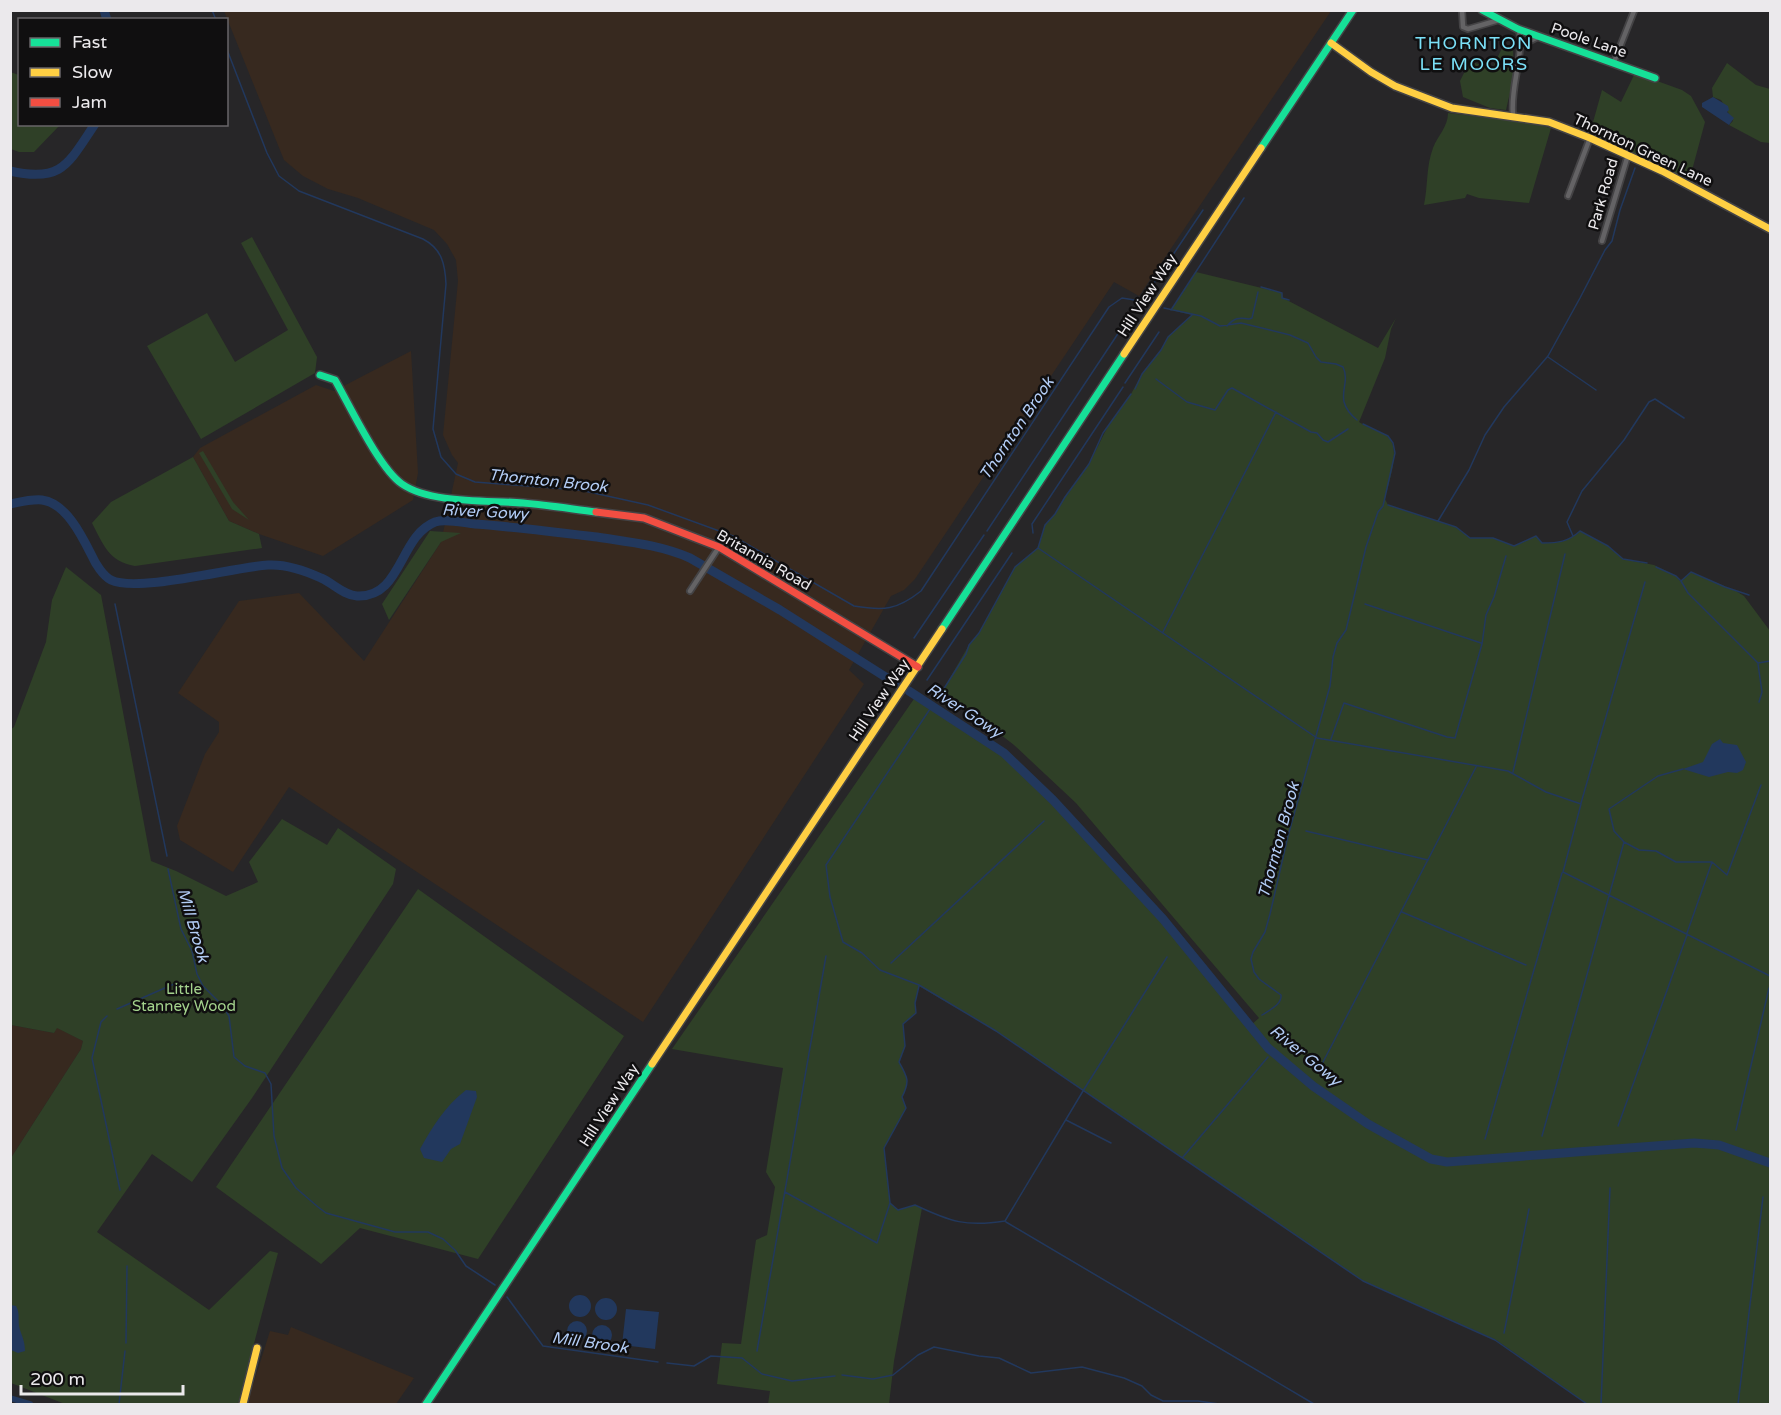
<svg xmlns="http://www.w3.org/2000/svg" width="1781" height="1415" font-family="'Varela Round',sans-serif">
<rect width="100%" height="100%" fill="#272628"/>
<!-- industrial -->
<path fill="#37291f" d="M224,11H1331L1139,296L1114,282L915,579L904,590L891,596L849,670L864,684L643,1022L289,787L233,872L180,840L177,826L205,754L219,732V722L178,693L239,601L299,593L364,661L441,542L458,463L452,455L443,435L458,281L456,260L447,244L434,230L358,198L328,189L303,176L284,160Z
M411,351L418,473L413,500L323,556L259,534L229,521L193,457L200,448L316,385L334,391Z
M11,1025L54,1033L56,1027L83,1041L81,1049L11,1158Z
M291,1327L414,1378L396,1404H247L270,1331L288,1335Z"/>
<!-- green -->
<path fill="#2f4027" d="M1503,46L1513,50L1514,75L1506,110L1490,108L1463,97L1460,81L1470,61L1492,69Z
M1727,63L1756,85L1770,89V143L1761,142L1729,125L1733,121L1721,100L1713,97L1712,88Z
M10,72L19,75L20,124L60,125L34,152H19L11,149Z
M1635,73L1682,90L1691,96L1705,122L1691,174L1685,179L1590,133L1602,90L1621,102Z
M1448,113L1526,122L1551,128L1529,203L1479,198L1467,194L1465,198L1424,205C1428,187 1426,166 1433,148C1438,135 1448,127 1448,113Z
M252,237L317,357L315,373L201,439L147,346L207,313L235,362L288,330L241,243Z
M1196,272L1282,293L1283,298L1378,348L1396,318L1391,329L1385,358L1359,422C1368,428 1378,430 1386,435C1403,447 1388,482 1385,499L1388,505L1456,527L1470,538H1493L1514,546L1536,536L1542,543C1558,543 1568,542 1580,531L1608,546L1623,559L1654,565L1676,576L1680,581L1691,572L1736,591L1744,596L1770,631V1404H1587L1496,1340L1363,1281L996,1031L919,986L915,1003L916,1013L903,1024L905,1046L899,1062C908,1078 910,1081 902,1097L906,1108L884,1148L890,1203L898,1210L915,1205L922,1208L894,1361L889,1404H768L770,1391L717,1384L722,1343L741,1344L756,1240L767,1235L775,1187L766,1172L783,1068L672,1049L916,696L1004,753L1053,800L1163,919L1250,1026L1259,1018L1076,803L1014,745L943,690L969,645L979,633L1015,567L1038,548L1045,525L1055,514L1065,497L1089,464L1108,426L1131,394L1142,374L1161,350L1168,337L1192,315L1171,310Z
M203,451L233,502L249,520L232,509L199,453Z
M193,457L229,521L259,534L262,548L135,566C109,562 103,544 92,523L111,502Z
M430,531L461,533L441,542L389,620L382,604Z
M66,567L101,595L151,861L176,871L226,896L258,882L249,862L282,819L327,845L338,828L396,869L393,884L252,1098L192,1182L152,1154L97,1232L209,1310L270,1251L278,1253L238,1404H65L11,1383V1158L81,1049L83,1041L57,1028L54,1033L11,1025L10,730L14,727L46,642L52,600Z
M418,889L624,1036L478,1259L360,1228L321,1264L216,1187Z"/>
<!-- water -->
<path fill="#22385d" d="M1713,97L1728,106L1729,110L1727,112L1734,118L1729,125L1702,107V103Z
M1720,739L1723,743L1737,745L1746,762L1743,770L1737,773L1728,772L1709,777L1683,769L1703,762L1712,744Z
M466,1090L476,1091L477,1097L460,1144L451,1149L442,1162L424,1158L420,1149C433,1126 445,1106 466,1090Z
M569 1306a11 11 0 1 1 22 0a11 11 0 1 1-22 0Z
M595 1309a11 11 0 1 1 22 0a11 11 0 1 1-22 0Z
M11,1305L16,1306C20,1313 18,1318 19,1326C21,1335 25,1340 25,1351L18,1353L11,1350Z
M626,1309L659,1312L655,1349L622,1345Z
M567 1331a10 10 0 1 1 20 0a10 10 0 1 1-20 0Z
M592 1335a10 10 0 1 1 20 0a10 10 0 1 1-20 0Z"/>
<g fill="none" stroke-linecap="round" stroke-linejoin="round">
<!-- stream -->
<path stroke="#22385d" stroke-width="1.5" d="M212,10L216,20
M226,47L267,153L279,176L299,191L423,239C442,249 445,264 446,284L433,429L441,457L456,474L475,482L580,490L648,505L733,536L854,606C884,611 897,610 921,591L1109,307L1122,298L1147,302
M1152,286L1203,210
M1261,287L1282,293V298L1289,300
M1164,308L1201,316L1220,326L1241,323L1290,335L1308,343L1316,357L1321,362L1336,364L1343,367C1352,386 1331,398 1357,420
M1171,310L1244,198
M1227,326C1234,318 1239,317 1249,319L1252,318L1258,292
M1548,357L1596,390
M1156,379L1187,402L1215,410L1228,390L1232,388L1311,432L1317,433L1323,440L1328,442L1348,429
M1125,383L1159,332
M1135,389L1142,374L1161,350L1168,337L1192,315
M1131,394L1103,433L1089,464L1065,497L1055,514L1045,525L1038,548L1317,738L1508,771L1546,792L1581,804L1563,872L1770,976
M1388,505L1456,527L1470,538H1493L1514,546L1536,536L1542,543C1558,543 1568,542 1580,531L1608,546L1623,559L1647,563
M1438,521L1469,470L1485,435L1504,407L1548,356L1580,298L1605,250L1612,241L1620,210L1635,168
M987,531L1129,317
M1033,533L1032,524L1123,387
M1573,536L1567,522L1582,491L1624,440L1649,402L1655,399L1684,418
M1656,567L1676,576L1680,580
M1749,595L1725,587L1691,572L1681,581L1688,593L1758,663L1770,661
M115,604L167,856
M1365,604L1481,643
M1163,632L1276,412
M914,638L984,535
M1758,664L1762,692L1759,702
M927,680L1012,553
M943,690L966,654L969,645L979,633L1015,567L1038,548
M932,706L826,865L830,897L843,942L862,953L880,970L919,985L996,1031L1363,1281L1495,1340L1587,1404
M1331,739L1344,703L1447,737L1455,738L1482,644L1486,615L1494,597L1506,556
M1683,769L1658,776L1609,809L1614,831L1624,842L1639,850L1656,851L1676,862H1712
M1513,772L1565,554
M1581,803L1645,582
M1306,831L1428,860
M168,869L181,929L192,951L197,974L203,986L222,1005L229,1016L234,1057L245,1066L265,1073L271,1084L274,1136L282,1168L296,1188L318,1207L326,1213L395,1232H428L443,1239L455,1250L466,1266L495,1285
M1402,912L1526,965
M1687,933L1712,862L1727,875L1761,785
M891,963L1044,821
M117,1009L174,984
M1262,1015C1269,1010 1282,1005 1281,995L1259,979L1254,972L1251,959L1253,952L1265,932L1270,914L1288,836L1330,686L1333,657L1337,643L1346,630L1366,547L1378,512L1383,506L1395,453L1393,443L1388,436L1363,424
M107,1016L101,1022L92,1058L120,1190
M1322,1064L1476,767
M1066,1120L1111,1143
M1618,1126L1687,935
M1736,1130L1769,988
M1542,1136L1624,842
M1485,1139L1562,873
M1183,1157L1268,1057
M785,1192L877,1243L890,1203L884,1148L906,1108L902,1097C910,1081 908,1078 899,1062L905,1046L903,1024L916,1013L915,1003L919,986
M890,1203L898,1210L915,1205C951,1222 966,1227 1005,1221L1083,1091L1167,957
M1006,1222L1314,1404
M507,1297L543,1346L658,1362
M1504,1333L1529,1209
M126,1343L127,1266
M757,1351L826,956
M667,1363L694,1366L711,1356L742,1358L762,1374L792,1381L835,1376
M842,1375L873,1379L893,1375L918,1355L934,1347L979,1356L999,1358L1031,1373L1082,1367L1124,1378L1142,1386L1151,1395L1163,1401H1198L1219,1404
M119,1404L125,1351
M1601,1404L1610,1188
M1738,1404L1763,1197"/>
<!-- canal -->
<path stroke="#22385d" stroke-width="6" d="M10,1398L30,1404"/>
<!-- river -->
<path stroke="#22385d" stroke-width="9" d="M104,10L107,20
M10,171C62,183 68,164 95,124
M10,504C20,502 32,499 42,500C66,503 82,536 92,556C95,563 103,576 111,580C137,593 235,567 268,565C285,564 306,571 321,578C333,583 343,595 357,596C402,598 399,536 435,522C445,518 464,523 475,524C516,527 556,532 597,537C629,542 660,545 690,558L780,610L895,683
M909,691L1004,753L1053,800L1163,919L1268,1048L1313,1086L1368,1124L1431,1159L1447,1162L1694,1143L1719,1145L1770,1163"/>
<defs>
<path id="street" d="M1462,10L1463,27L1468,29L1499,20
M1522,45L1538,37
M1614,62L1634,11
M1513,115C1510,86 1524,58 1519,29
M1568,196L1590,138
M1602,241L1628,155
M690,591L719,547"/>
<path id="fast" d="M1482,10L1518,29L1655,78
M1261,148L1353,10
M320,375L335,380C350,406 379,468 402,484C431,504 488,500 523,503C547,505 572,509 596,512
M942,629L1124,354
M426,1404L652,1064"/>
<path id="slow" d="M1331,43L1371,72L1395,86L1452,108L1549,122L1590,138L1662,171L1770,229
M1124,354L1261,148
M652,1064L942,629
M243,1404L257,1348"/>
<path id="jam" d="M596,512L644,518L719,547L918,667"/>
</defs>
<!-- street casing -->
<use href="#street" stroke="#444345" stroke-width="8"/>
<!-- fast casing -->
<use href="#fast" stroke="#444345" stroke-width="10"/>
<!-- slow casing -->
<use href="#slow" stroke="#444345" stroke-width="10"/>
<!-- jam casing -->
<use href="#jam" stroke="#444345" stroke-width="10"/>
<!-- street -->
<use href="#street" stroke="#646365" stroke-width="4.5"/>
<!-- fast -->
<use href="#fast" stroke="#16e098" stroke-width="7"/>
<!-- slow -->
<use href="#slow" stroke="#ffcf43" stroke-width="7"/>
<!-- jam -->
<use href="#jam" stroke="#f24e42" stroke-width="7"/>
</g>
<g text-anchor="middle" stroke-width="5" stroke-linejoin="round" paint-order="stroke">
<!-- street labels -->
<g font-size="15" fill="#ebe9ec" stroke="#100f10">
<text transform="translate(1589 40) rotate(19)" y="5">Poole Lane</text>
<text transform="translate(1643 150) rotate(25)" y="5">Thornton Green Lane</text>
<text transform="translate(1603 194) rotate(-74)" y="5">Park Road</text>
<text transform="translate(1147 295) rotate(-57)" y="5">Hill View Way</text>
<text transform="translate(764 560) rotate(30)" y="5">Britannia Road</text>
<text transform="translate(879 700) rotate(-56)" y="5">Hill View Way</text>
<text transform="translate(609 1105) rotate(-57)" y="5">Hill View Way</text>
</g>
<!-- park labels -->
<g font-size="15" fill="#a4d38d" stroke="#100f10">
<text x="184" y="994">Little<tspan x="184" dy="17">Stanney Wood</tspan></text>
</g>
<!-- water labels -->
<g font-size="16" font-style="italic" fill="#b3cdf6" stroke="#100f10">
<text transform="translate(1016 428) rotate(-56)" y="6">Thornton Brook</text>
<text transform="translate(548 480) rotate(6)" y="6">Thornton Brook</text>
<text transform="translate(485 511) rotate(3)" y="6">River Gowy</text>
<text transform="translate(965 710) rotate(33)" y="6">River Gowy</text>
<text transform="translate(1278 840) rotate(-75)" y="6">Thornton Brook</text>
<text transform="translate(194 925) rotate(74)" y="6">Mill Brook</text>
<text transform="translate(1306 1055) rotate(39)" y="6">River Gowy</text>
<text transform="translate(590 1342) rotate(8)" y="6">Mill Brook</text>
</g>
<!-- quarter labels -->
<g font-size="18" letter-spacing="1.5" fill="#7be1f8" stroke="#100f10">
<text x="1474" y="49">THORNTON<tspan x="1474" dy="21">LE MOORS</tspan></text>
</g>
</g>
<!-- border -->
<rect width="1781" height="1415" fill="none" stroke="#ebe9ec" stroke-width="24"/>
<!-- legend -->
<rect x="18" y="18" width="210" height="108" fill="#100f10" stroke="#686668" stroke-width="1.5"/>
<rect x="30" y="38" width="30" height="9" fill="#16e098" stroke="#686668" stroke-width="1.5"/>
<text x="72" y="48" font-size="18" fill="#ebe9ec">Fast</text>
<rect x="30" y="68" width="30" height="9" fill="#ffcf43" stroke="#686668" stroke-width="1.5"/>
<text x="72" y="78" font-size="18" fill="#ebe9ec">Slow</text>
<rect x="30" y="98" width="30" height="9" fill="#f24e42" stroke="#686668" stroke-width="1.5"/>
<text x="72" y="108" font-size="18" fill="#ebe9ec">Jam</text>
<!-- scale -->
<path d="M21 1385v9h162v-9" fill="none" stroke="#ebe9ec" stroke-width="3"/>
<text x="30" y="1385" font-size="18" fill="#ebe9ec" stroke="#100f10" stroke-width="4.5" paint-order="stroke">200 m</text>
</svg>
